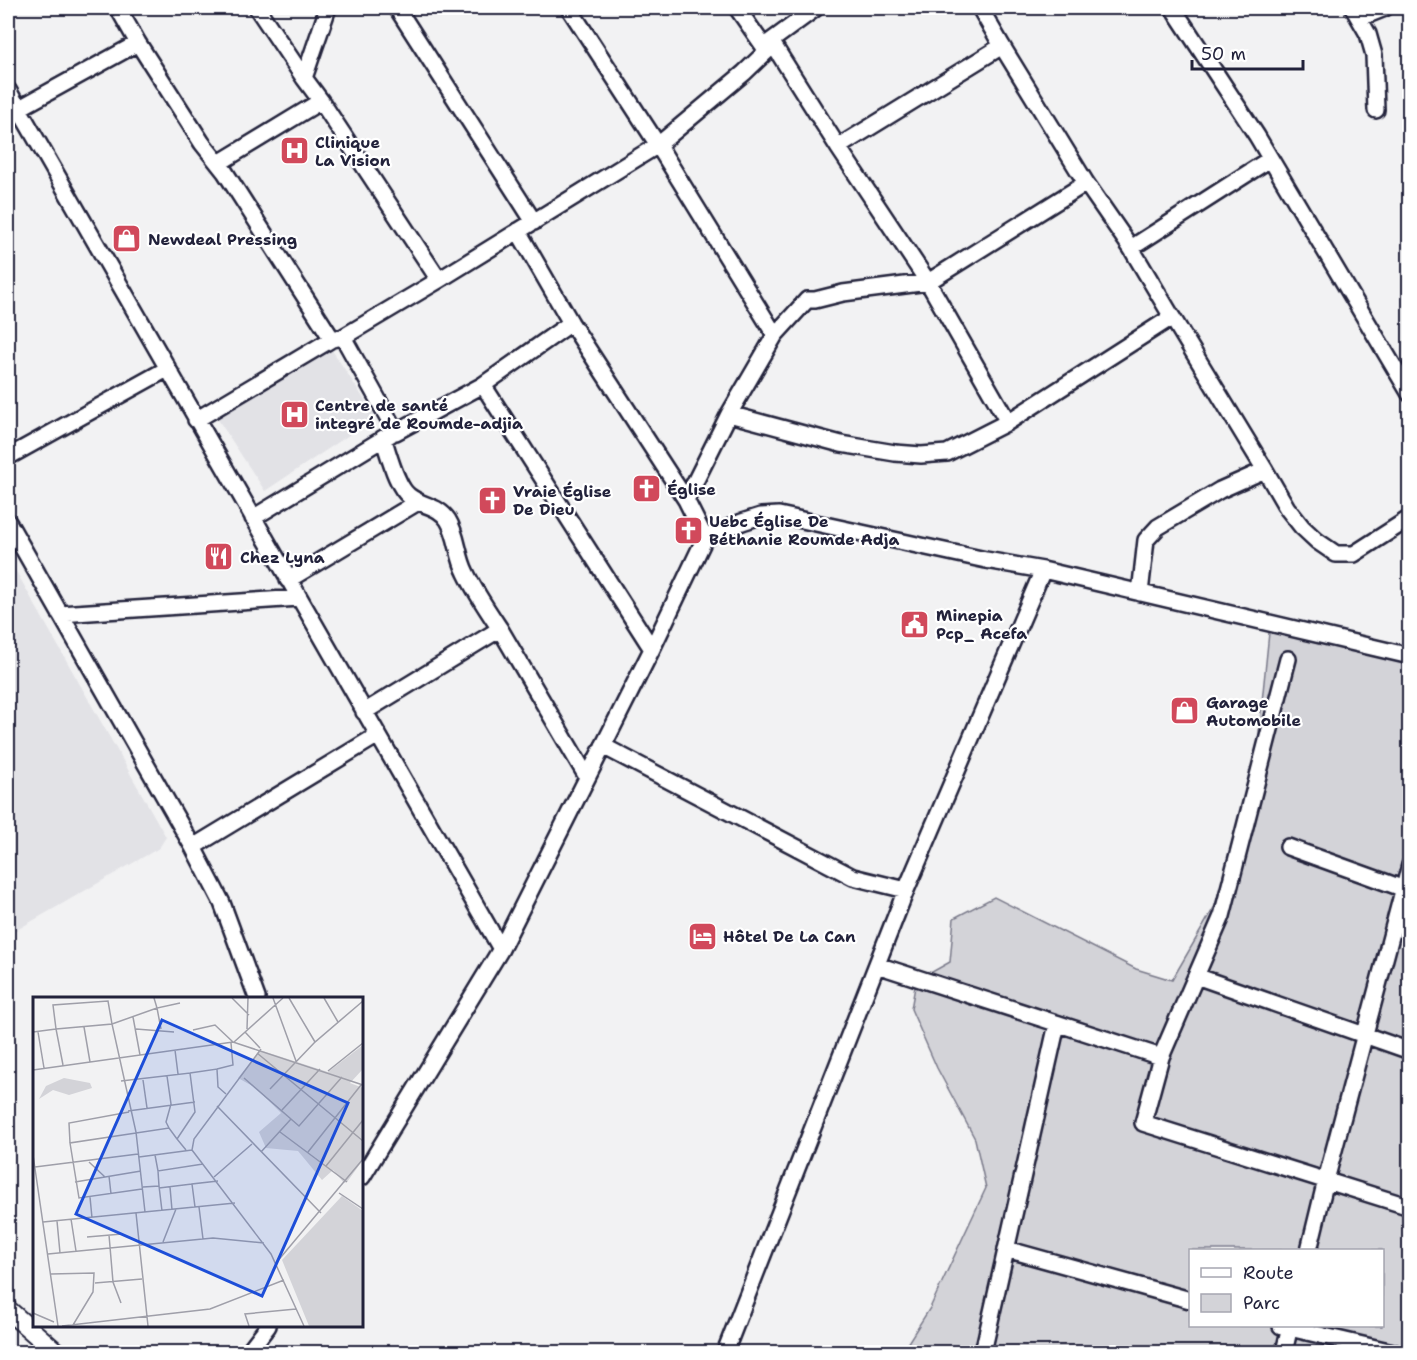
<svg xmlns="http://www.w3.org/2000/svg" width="1417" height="1360" font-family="'Shantell Sans',sans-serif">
<rect width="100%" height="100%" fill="#f2f2f3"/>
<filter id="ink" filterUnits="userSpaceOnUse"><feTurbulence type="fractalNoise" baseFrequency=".0167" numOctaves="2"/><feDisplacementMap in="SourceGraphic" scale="12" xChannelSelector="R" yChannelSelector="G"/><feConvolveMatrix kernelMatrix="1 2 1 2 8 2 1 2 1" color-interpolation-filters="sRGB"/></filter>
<g filter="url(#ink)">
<!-- built -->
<path fill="#e2e2e6" d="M324,338L376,417L265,491L213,412Z
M8,557L166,837L159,848L8,935Z"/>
<!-- green -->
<path fill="#d3d3d8" stroke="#7a7a8a" stroke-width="1.5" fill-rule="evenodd" d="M1270,623L1409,656V1352H902L930,1308L986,1188L975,1139L937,1068L911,1009L916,981L950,962L954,918L994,897L1136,969L1172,980L1215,906L1256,761ZM1190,1250H1382V1326H1190Z"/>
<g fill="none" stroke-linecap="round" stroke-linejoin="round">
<defs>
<path id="minor" d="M118,8L138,43L202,143L225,172L332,339
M257,8L304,78L321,101L439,280
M397,8L534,222
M569,8L658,145L775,335L729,414
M737,8L767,51
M1173,8L1257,136L1410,394
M1353,8L1368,34L1374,55L1376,110
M1360,18L1385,8
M771,41L838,147L928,282L1008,422
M304,78L328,8
M8,90L501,949
M18,109L138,43
M838,147L1002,46
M219,163L321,101
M518,231L571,323L686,500L705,538
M1131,248L1270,159
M571,323L483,385L652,649
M775,335L807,300H815L843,293L928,282L1086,183
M343,337L396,432L483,385
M196,420L332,339L343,337L439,280L658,145L744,73L767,51L771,41L816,8
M383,438C389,454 396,486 409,496C423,507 438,505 448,520C458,536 457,556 466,573C475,592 488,611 500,629
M8,457L167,369
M1265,470L1287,508L1302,527L1317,541L1336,554H1354L1410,518
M686,500L729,414L841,444L895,453L921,455L947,453L1008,422L1172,317L1131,248L1086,183L1002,46L980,8
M253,518L391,434
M8,522L193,847L222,903L257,998
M288,580L418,502
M1140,593L1146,540L1158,527L1220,490L1265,470L1172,317
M60,614L299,598
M1288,659L1222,916L1161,1057L1143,1123L1410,1207
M364,712L500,629L587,777
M603,746L853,877L906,890
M193,847L378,735
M1288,847L1410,891
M877,965L1161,1057
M1196,976L1410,1051
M362,1177L501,949L652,649L705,538L742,522L761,516L779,515L986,560L1043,570L1410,656
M1006,1249L1190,1300
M1309,1250L1326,1180L1410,865
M1281,1326L1393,1352
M248,1352L268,1326
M725,1352L906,890L1043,570
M983,1352L1057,1024
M1284,1352L1290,1326"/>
<path id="tertiary" d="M8,1310L56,1352"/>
</defs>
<!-- minor casing -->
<use href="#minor" stroke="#22223b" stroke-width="20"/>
<!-- tertiary casing -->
<use href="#tertiary" stroke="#22223b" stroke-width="22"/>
<!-- minor -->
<use href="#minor" stroke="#fff" stroke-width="15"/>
<!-- tertiary -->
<use href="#tertiary" stroke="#fff" stroke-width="18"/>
</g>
</g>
<!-- icons -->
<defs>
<symbol id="hospital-square" viewBox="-11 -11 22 22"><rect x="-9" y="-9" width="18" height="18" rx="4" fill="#d1495b" stroke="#fff"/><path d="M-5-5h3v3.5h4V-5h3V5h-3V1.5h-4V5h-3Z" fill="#fff"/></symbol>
<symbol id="shop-square" viewBox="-11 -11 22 22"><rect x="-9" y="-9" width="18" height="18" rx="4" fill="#d1495b" stroke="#fff"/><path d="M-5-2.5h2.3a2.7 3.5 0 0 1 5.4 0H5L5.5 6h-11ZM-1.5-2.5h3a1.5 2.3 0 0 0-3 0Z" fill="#fff"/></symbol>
<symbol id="church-square" viewBox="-11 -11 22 22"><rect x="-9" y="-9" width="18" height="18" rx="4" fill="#d1495b" stroke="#fff"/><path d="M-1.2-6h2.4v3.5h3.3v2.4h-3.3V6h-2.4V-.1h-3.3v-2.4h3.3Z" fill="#fff"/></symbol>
<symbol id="restaurant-square" viewBox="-11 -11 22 22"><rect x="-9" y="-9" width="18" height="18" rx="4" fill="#d1495b" stroke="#fff"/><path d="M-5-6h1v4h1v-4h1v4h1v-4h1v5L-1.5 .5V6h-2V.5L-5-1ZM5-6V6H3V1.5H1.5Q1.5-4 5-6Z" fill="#fff"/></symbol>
<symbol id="civic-square" viewBox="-11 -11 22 22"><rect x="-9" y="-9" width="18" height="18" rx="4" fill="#d1495b" stroke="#fff"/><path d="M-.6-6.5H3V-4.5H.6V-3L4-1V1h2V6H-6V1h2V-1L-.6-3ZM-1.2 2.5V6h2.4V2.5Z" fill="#fff"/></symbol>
<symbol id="hotel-square" viewBox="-11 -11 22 22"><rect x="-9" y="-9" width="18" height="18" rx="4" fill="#d1495b" stroke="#fff"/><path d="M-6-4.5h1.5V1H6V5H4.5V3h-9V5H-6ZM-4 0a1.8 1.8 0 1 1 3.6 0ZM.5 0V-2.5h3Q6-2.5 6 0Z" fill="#fff"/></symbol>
</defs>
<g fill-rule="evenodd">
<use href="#hospital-square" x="278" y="134" width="33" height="33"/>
<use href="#shop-square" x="110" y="222" width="33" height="33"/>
<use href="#hospital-square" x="278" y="398" width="33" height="33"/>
<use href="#church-square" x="630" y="472" width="33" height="33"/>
<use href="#church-square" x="476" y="484" width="33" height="33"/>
<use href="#church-square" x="672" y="514" width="33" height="33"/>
<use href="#restaurant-square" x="202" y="540" width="33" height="33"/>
<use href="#civic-square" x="898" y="608" width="33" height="33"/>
<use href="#shop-square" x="1168" y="694" width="33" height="33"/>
<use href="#hotel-square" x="686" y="920" width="33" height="33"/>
</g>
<g text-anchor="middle" stroke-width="4.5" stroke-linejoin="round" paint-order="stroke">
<!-- poi labels -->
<g font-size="16" font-weight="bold" fill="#22223b" stroke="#fff" text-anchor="start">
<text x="315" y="148">Clinique<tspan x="315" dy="18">La Vision</tspan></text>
<text x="148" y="245">Newdeal Pressing</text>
<text x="315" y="411">Centre de santé<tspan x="315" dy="18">integré de Roumde-adjia</tspan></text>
<text x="667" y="495">Église</text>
<text x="513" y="497">Vraie Église<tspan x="513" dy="18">De Dieu</tspan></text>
<text x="709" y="527">Uebc Église De<tspan x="709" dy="18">Béthanie Roumde Adja</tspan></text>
<text x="240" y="563">Chez Lyna</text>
<text x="936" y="621">Minepia<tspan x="936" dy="18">Pcp_ Acefa</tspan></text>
<text x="1206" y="708">Garage<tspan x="1206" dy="18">Automobile</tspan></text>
<text x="723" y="942">Hôtel De La Can</text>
</g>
</g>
<!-- overview -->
<g transform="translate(33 997)">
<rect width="330" height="330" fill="#f2f2f3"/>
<path d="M330,48V72L317,86L330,91V163L314,185L311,186L300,173L289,183L265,154L233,151L226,135L248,116L223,91L205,81L227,53L295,75ZM31,81L57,86L59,91L36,98L20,93L6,102L13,89ZM309,199L330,214V329H276L249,263Z" fill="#d3d3d8"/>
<path fill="none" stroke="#9f9fa9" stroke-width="1.5" d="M199,1L216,18M240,1L263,64M256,1L282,45L330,4M291,1L305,25M100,20L107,58M51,30L57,65M103,32L141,35M128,32L124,11L147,6M214,32L215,1M160,33L182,28L200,45M0,35L23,32L79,27L75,4L20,8L23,32L30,68M5,35L11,71M212,35L227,51M201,45L250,1M228,52L161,142L159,153L238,257L271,329M142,53L145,77M224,56L330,144M184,72L200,68L198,46M0,73L200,45L330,88M295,74L330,46M157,76L184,72L185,90L193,97M134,79L138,107L133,125L136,131M211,81L266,129L309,80M110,83L114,111M88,84L157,76L162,115L144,142L153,153M237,92L282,45M184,109L288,216M249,113L287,72M95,114L162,105M247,135L314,185M37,146L36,126L96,115M228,155L258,122M275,155L328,88M0,158L25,329M122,158L125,174L170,167M106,160L159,153M56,165L72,180M293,169L330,123M2,170L105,157M76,179L78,197M181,180L219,147M42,185L108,174M126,189L129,214M110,190L126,189L125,174M137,190L139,213M126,191L159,187M109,192L46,201L37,146L136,131L144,142M306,196L330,212M57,200L59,221M162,210L159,187L185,184M166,210L170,242M112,215L103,135L79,27L124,11L121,1M103,216L115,329M38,222L43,254M24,224L27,256M10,225L202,206M76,238L80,285L88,306M54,240L89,237M130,245L143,212M15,257L180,241L231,246M243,266L330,162M18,277L61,276L60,295L40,328M62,286L109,282M0,316L21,325M29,329L177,312L251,283M216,329L212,317L263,312"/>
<path fill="#1d4ed8" fill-opacity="0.15" stroke="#1d4ed8" stroke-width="3" d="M129,23L315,106L229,299L43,217Z"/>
<rect width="330" height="330" fill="none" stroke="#22223b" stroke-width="3"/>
</g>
<!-- margin -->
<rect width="1417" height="1360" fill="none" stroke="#fff" stroke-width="30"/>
<rect x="15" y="15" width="1387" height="1330" fill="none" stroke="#22223b" stroke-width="2" filter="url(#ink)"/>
<!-- legend -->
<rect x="1189" y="1249" width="195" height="78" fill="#ffffff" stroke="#a7a7b1" stroke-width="1.5"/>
<rect x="1201" y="1268" width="30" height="9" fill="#ffffff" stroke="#a7a7b1" stroke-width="1.5"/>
<text x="1243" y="1279" font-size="18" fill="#22223b">Route</text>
<rect x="1201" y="1294" width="30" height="18" fill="#d3d3d8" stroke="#a7a7b1" stroke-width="1.5"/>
<text x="1243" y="1309" font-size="18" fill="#22223b">Parc</text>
<!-- scale -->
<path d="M1192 60v9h111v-9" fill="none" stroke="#22223b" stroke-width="3"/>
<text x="1201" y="60" font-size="18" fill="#22223b" stroke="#ffffff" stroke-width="4.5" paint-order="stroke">50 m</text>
</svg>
